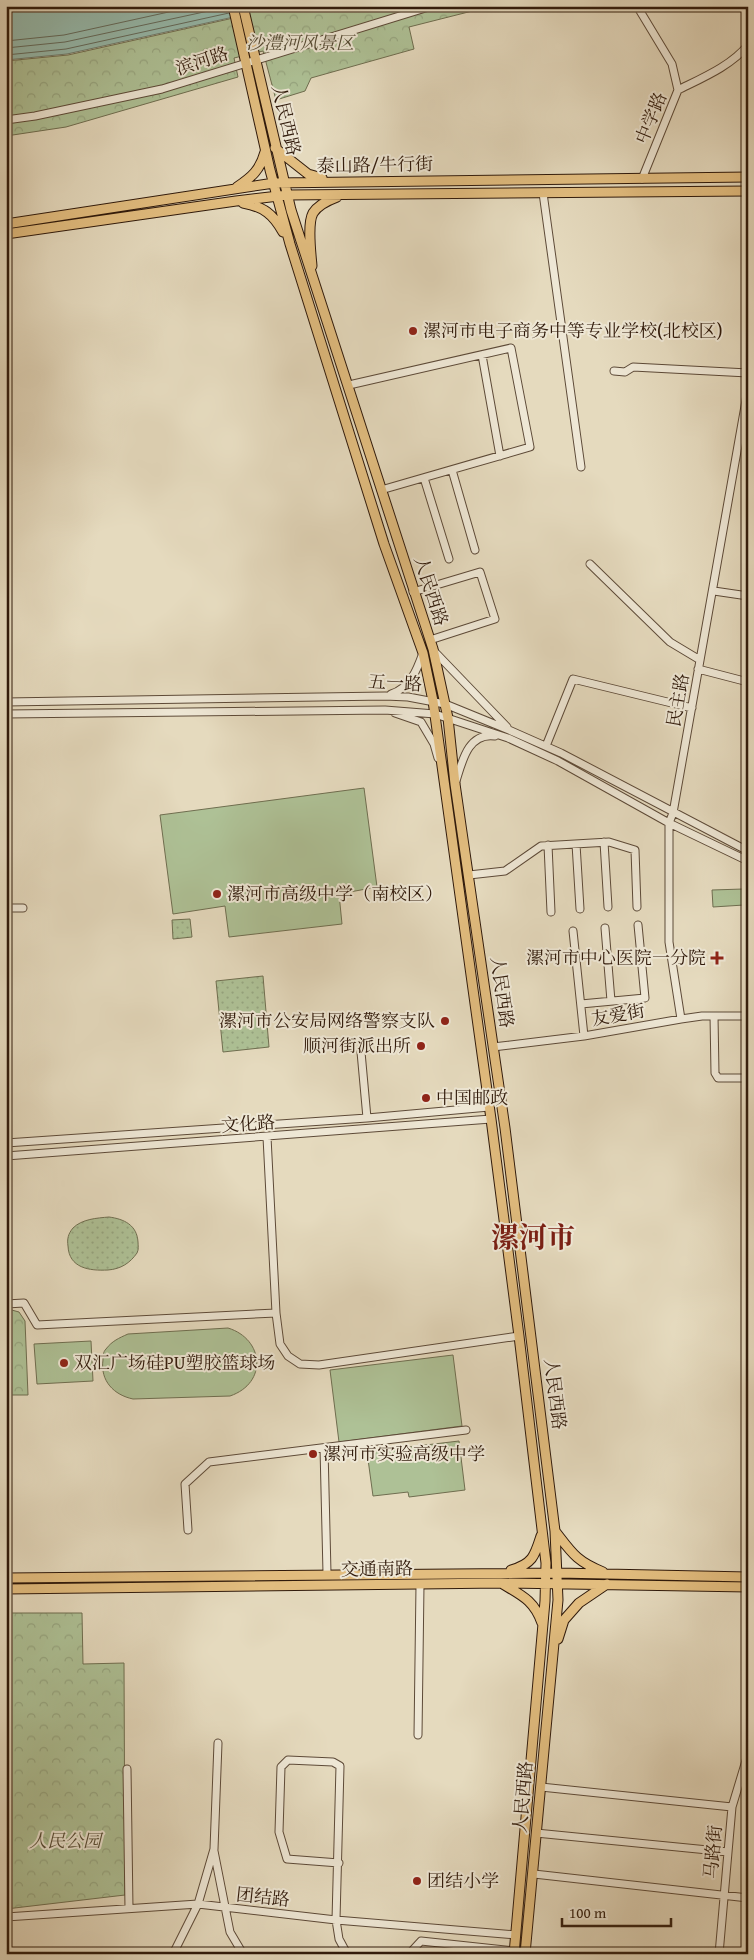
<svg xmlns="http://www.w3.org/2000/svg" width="754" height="1960" font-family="'Gentium Book Plus','Noto Serif SC',serif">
<defs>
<pattern id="forest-crowns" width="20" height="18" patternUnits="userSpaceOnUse" patternTransform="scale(1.25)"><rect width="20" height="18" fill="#aec196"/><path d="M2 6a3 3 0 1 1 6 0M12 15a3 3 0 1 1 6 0" fill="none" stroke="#96a580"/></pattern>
<pattern id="garden-dots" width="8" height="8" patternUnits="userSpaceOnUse" patternTransform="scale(1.25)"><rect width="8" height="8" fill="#aec196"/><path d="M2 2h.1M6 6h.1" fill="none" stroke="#96a580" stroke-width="1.8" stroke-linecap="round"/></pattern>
</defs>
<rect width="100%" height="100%" fill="#e5dabe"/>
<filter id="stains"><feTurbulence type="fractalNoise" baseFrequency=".004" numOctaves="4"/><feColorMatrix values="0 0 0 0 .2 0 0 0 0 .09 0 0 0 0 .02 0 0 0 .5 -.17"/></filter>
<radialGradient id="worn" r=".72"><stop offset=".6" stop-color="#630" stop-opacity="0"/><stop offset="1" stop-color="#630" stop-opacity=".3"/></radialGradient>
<!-- grass -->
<path fill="#aec196" stroke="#6f6e50" d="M364,788L377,887L339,894L342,924L229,937L225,906L173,914L160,815Z
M743,889L744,905L713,907L712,890Z
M228,1328C264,1339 268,1383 230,1396L133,1399C114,1395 100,1381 103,1360C103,1356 103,1352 106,1349C112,1341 119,1338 128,1334Z
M91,1341L93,1381L37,1384L34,1344Z
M453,1355L462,1426L339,1442L330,1370Z
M459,1441L465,1490L409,1497L408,1492L373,1496L367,1452Z"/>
<!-- forest -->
<path fill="url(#forest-crowns)" stroke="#6f6e50" d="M258,6H492L409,27L414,49L311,78L305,91L276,100L263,51L234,58L238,77L66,127L6,136V61L68,55L229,19Z
M8,1309L19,1312L25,1321L28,1395H6V1316H9Z
M6,1613H82L83,1664L124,1663L125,1895L6,1909Z"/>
<!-- garden -->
<path fill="url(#garden-dots)" stroke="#6f6e50" d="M190,919L192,937L173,939L172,920Z
M263,976L269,1047L223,1052L216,981Z
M109,1217C124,1219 137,1225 138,1242C138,1246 139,1249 137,1253C130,1263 121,1269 108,1270C89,1271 69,1268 68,1246C67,1239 68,1234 73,1228C82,1219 97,1218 109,1217Z"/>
<!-- water -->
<path fill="#96bbae" stroke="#6d7b6d" d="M6,6H256L229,18L67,54L6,60Z"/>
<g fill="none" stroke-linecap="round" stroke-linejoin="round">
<!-- shore -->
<path stroke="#636a5c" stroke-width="1" d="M6,41L64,35L196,6
M6,48L65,42L227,7
M6,55L66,49L229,13"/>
<defs>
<path id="minor" d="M637,6L672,64L678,90
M6,120L35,116L162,89L432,6
M642,179L678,90C702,78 731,66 748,45
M543,193L581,467
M482,355L500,456
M614,371L625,372L633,367L748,373
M349,385L511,348L530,447L381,490
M452,470L475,550
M424,478L449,559
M590,564L670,642L700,660
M714,591L748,596
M413,592L480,572L495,619L430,640
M433,650L507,727
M698,669L748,682
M391,694C410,688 417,670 423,653
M6,702L385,696L408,697L445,704L509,730L561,753L748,851
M395,713L421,722L434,744L438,758
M6,714L385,710L435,714L508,738L558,761L669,823L748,861
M546,746L573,679L692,708
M456,781C462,762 468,732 495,736
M604,842L608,907
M576,844L580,909
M548,845L551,912
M469,875L505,871L541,846L609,842L635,850L637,907
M6,908H23
M605,928L611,1001
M573,931L584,1036
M581,1004L645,998L638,925
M714,1016L715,1073L718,1078H748
M681,1019L669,942V823L673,813L748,389
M493,1047L584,1036L681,1019L702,1016H748
M361,1052L367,1118
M267,1137L276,1313L280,1344L288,1356L300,1364L319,1365L519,1336
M6,1143L367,1118L489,1107
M6,1156L491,1119
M6,1304L24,1303L37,1325L276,1313
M324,1448L327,1573
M188,1530L185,1484L209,1462L466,1430
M418,1735L420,1585
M127,1769L129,1908
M541,1787L732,1807
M536,1833L728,1852
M214,1851L230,1932L243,1954
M339,1863L287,1859L279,1832L281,1767L288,1760L333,1762L340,1766L336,1920L339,1939L346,1952L351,1954
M534,1874L748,1898
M6,1917L198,1904L336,1920L516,1935
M173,1954L198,1904L214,1849L218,1743
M409,1954L421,1941L514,1951
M719,1954L732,1807L748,1754"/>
<path id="major" d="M233,6L270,170L290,244L384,544L423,653L433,701L491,1119L519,1336L546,1563L545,1601L514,1954
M243,6L291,210L433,649L448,718L455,784L505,1128L555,1531L558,1600L525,1954
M275,148L308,174L322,178
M237,187C252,177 260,170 265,152
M243,203C264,207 273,214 283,232
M6,224L274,183L748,177
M6,234L236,201L287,195L748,191
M312,266C311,253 307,224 313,213C318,205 329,200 337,197
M555,1531C572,1553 576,1561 603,1572
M511,1570C533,1564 535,1555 541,1536
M6,1578L558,1573L748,1577
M501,1583C521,1595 534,1600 542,1623
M6,1589L501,1583L748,1587
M558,1639L564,1620L579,1603L607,1584"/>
</defs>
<!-- minor casing -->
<use href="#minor" stroke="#5d4a38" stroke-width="9"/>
<!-- major casing -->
<use href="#major" stroke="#301a0b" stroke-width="11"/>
<!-- minor -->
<use href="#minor" stroke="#eee7d5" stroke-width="7"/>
<!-- major -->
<use href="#major" stroke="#e2bd7f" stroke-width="9"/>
</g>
<!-- markers -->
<g fill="#8f2418" stroke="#eee7d5" stroke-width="2">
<circle cx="413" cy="331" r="5"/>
<circle cx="217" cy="894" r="5"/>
<path d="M714.5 950.5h5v5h5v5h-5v5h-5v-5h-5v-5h5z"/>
<circle cx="445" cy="1021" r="5"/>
<circle cx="421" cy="1046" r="5"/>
<circle cx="426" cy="1098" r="5"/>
<circle cx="64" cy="1363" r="5"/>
<circle cx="313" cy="1454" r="5"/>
<circle cx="417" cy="1881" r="5"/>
</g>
<g text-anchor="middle" stroke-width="4" stroke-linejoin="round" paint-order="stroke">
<!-- park labels -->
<g font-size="18" font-style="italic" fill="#564c35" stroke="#eee7d5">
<text x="300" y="49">沙澧河风景区</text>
<text x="65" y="1847">人民公园</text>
</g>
<!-- street labels -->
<g font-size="18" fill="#301a0b" stroke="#eee7d5">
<text transform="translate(202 61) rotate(-18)" y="6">滨河路</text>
<text transform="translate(651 118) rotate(-68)" y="6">中学路</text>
<text transform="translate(286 120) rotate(77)" y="6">人民西路</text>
<text transform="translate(375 165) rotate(-1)" y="6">泰山路/牛行街</text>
<text transform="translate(431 591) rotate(72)" y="6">人民西路</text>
<text transform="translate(395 683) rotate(3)" y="6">五一路</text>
<text transform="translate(678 700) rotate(-80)" y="6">民主路</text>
<text transform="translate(502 992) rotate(82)" y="6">人民西路</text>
<text transform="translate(618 1015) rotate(-10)" y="6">友爱街</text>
<text transform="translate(248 1124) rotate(-4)" y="6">文化路</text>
<text transform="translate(555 1394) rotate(83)" y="6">人民西路</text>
<text transform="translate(377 1569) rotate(-1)" y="6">交通南路</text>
<text transform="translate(523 1797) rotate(-85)" y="6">人民西路</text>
<text transform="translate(713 1852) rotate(-85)" y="6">马路街</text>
<text transform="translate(263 1897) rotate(6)" y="6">团结路</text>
</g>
<!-- poi labels -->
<g font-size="18" fill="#301a0b" stroke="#eee7d5" text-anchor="start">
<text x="423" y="337">漯河市电子商务中等专业学校(北校区)</text>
<text x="227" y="900">漯河市高级中学（南校区）</text>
<text x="706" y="964" text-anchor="end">漯河市中心医院一分院</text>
<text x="435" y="1027" text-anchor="end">漯河市公安局网络警察支队</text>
<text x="411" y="1052" text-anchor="end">顺河街派出所</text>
<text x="436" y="1104">中国邮政</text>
<text x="74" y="1369">双汇广场硅PU塑胶篮球场</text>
<text x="323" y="1460">漯河市实验高级中学</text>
<text x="427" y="1887">团结小学</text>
</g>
<!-- town labels -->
<g font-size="28" font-weight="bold" fill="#7a1f14" stroke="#eee7d5">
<text x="533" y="1247">漯河市</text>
</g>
</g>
<!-- margin -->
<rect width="754" height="1960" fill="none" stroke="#e5dabe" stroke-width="25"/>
<rect x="8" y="8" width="739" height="1945" fill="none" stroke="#301a0b" stroke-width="2.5"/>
<rect x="12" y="12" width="729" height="1935" fill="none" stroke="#301a0b"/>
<!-- scale -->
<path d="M562 1918v8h109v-8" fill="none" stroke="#301a0b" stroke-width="2.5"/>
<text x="569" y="1918" font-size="15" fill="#301a0b" stroke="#eee7d5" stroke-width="4" paint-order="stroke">100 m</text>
<rect width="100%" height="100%" filter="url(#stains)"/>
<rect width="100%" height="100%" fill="url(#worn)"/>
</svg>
